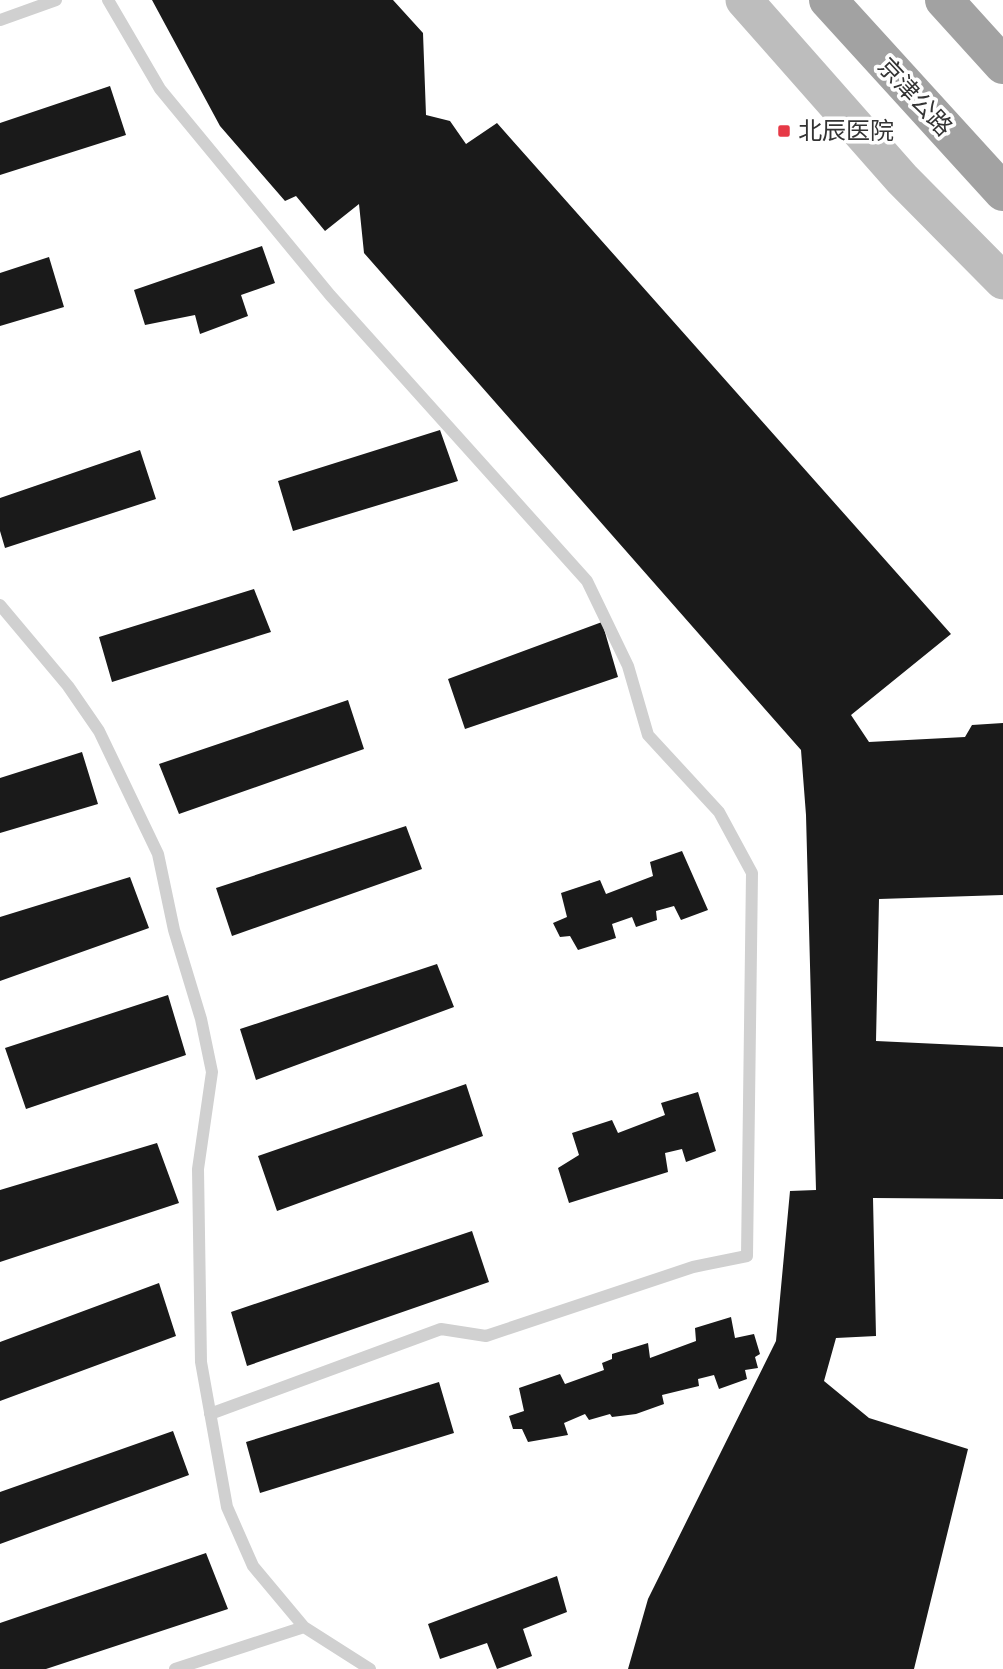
<svg xmlns="http://www.w3.org/2000/svg" width="1003" height="1669" font-family="'Titillium Web','Noto Sans SC',sans-serif">
<rect width="100%" height="100%" fill="#fff"/>
<!-- building -->
<path fill="#1a1a1a" d="M152,0H393L423,33L426,115L450,121L466,144L497,123L951,634L851,715L869,742L965,737L972,725L1003,723V895L879,899L876,1041L1003,1047V1199L873,1198L876,1336L836,1338L824,1381L869,1418L968,1449L914,1669H628L648,1599L776,1341L790,1191L816,1190L806,815L801,750L364,253L359,204L325,231L296,196L285,201L220,126Z
M110,86L126,135L0,175V123Z
M262,246L275,283L241,295L248,316L200,334L195,315L145,325L134,290Z
M49,257L64,307L0,326V273Z
M440,430L458,481L293,531L278,481Z
M140,450L156,499L5,548L0,531V498Z
M254,589L271,632L112,682L99,637Z
M602,622L618,677L465,729L448,679Z
M348,700L364,749L179,814L159,764Z
M82,752L98,804L0,833V778Z
M406,826L422,869L232,936L216,888Z
M682,851L708,910L681,920L674,906L656,911L657,920L636,927L632,917L612,924L616,938L578,950L570,936L560,937L553,923L567,917L561,893L600,880L606,894L653,876L650,862Z
M130,877L149,928L0,981V917Z
M437,964L454,1007L256,1080L240,1029Z
M168,995L186,1055L26,1109L5,1048Z
M466,1084L483,1136L277,1211L258,1156Z
M698,1092L716,1151L686,1162L682,1149L665,1153L668,1172L569,1203L558,1168L579,1155L572,1133L612,1120L618,1133L665,1115L661,1103Z
M157,1143L179,1203L0,1262V1190Z
M472,1231L489,1282L247,1366L231,1312Z
M159,1283L176,1336L0,1401V1342Z
M731,1317L735,1338L754,1334L760,1354L755,1357L758,1368L745,1370L747,1379L719,1389L714,1375L698,1379L699,1386L662,1395L664,1404L636,1414L612,1417L610,1414L589,1420L585,1414L564,1423L568,1435L528,1442L522,1429H513L509,1416L524,1411L519,1388L560,1374L565,1384L604,1370L602,1363L612,1359V1354L648,1343L650,1358L696,1341L695,1328Z
M439,1382L454,1433L260,1493L246,1442Z
M173,1431L189,1475L0,1544V1492Z
M206,1553L228,1609L46,1669H0V1623Z
M557,1576L567,1612L523,1629L532,1656L497,1669L487,1643L440,1659L428,1624Z"/>
<g fill="none" stroke-linecap="round" stroke-linejoin="round">
<!-- service -->
<path stroke="#d0d0d0" stroke-width="12" d="M108,0L160,89L330,295L587,581L628,666L648,735L719,812L752,873L747,1256L693,1267L486,1336L441,1329L210,1414
M0,20L56,0
M0,605L68,686L99,731L158,854L174,930L201,1019L212,1072L198,1169L201,1362L227,1507L253,1566L304,1627L370,1669
M175,1669L304,1627"/>
<!-- secondary -->
<path stroke="#bdbdbd" stroke-width="37" d="M744,0L902,179L1003,281"/>
<!-- trunk -->
<path stroke="#a2a2a2" stroke-width="38" d="M828,0L1003,192
M944,0L1003,65"/>
</g>
<!-- markers -->
<rect fill="#e63946" stroke="#fff" stroke-width="2.5" x="777" y="124" width="14" height="14" rx="3.5"/>
<g text-anchor="middle" stroke-width="7" stroke-linejoin="round" paint-order="stroke">
<!-- street labels -->
<g font-size="24" fill="#333" stroke="#fff">
<text transform="translate(915 97) rotate(47)" y="8">京津公路</text>
</g>
<!-- poi labels -->
<g font-size="24" fill="#333" stroke="#fff" text-anchor="start">
<text x="798" y="139">北辰医院</text>
</g>
</g>
</svg>
